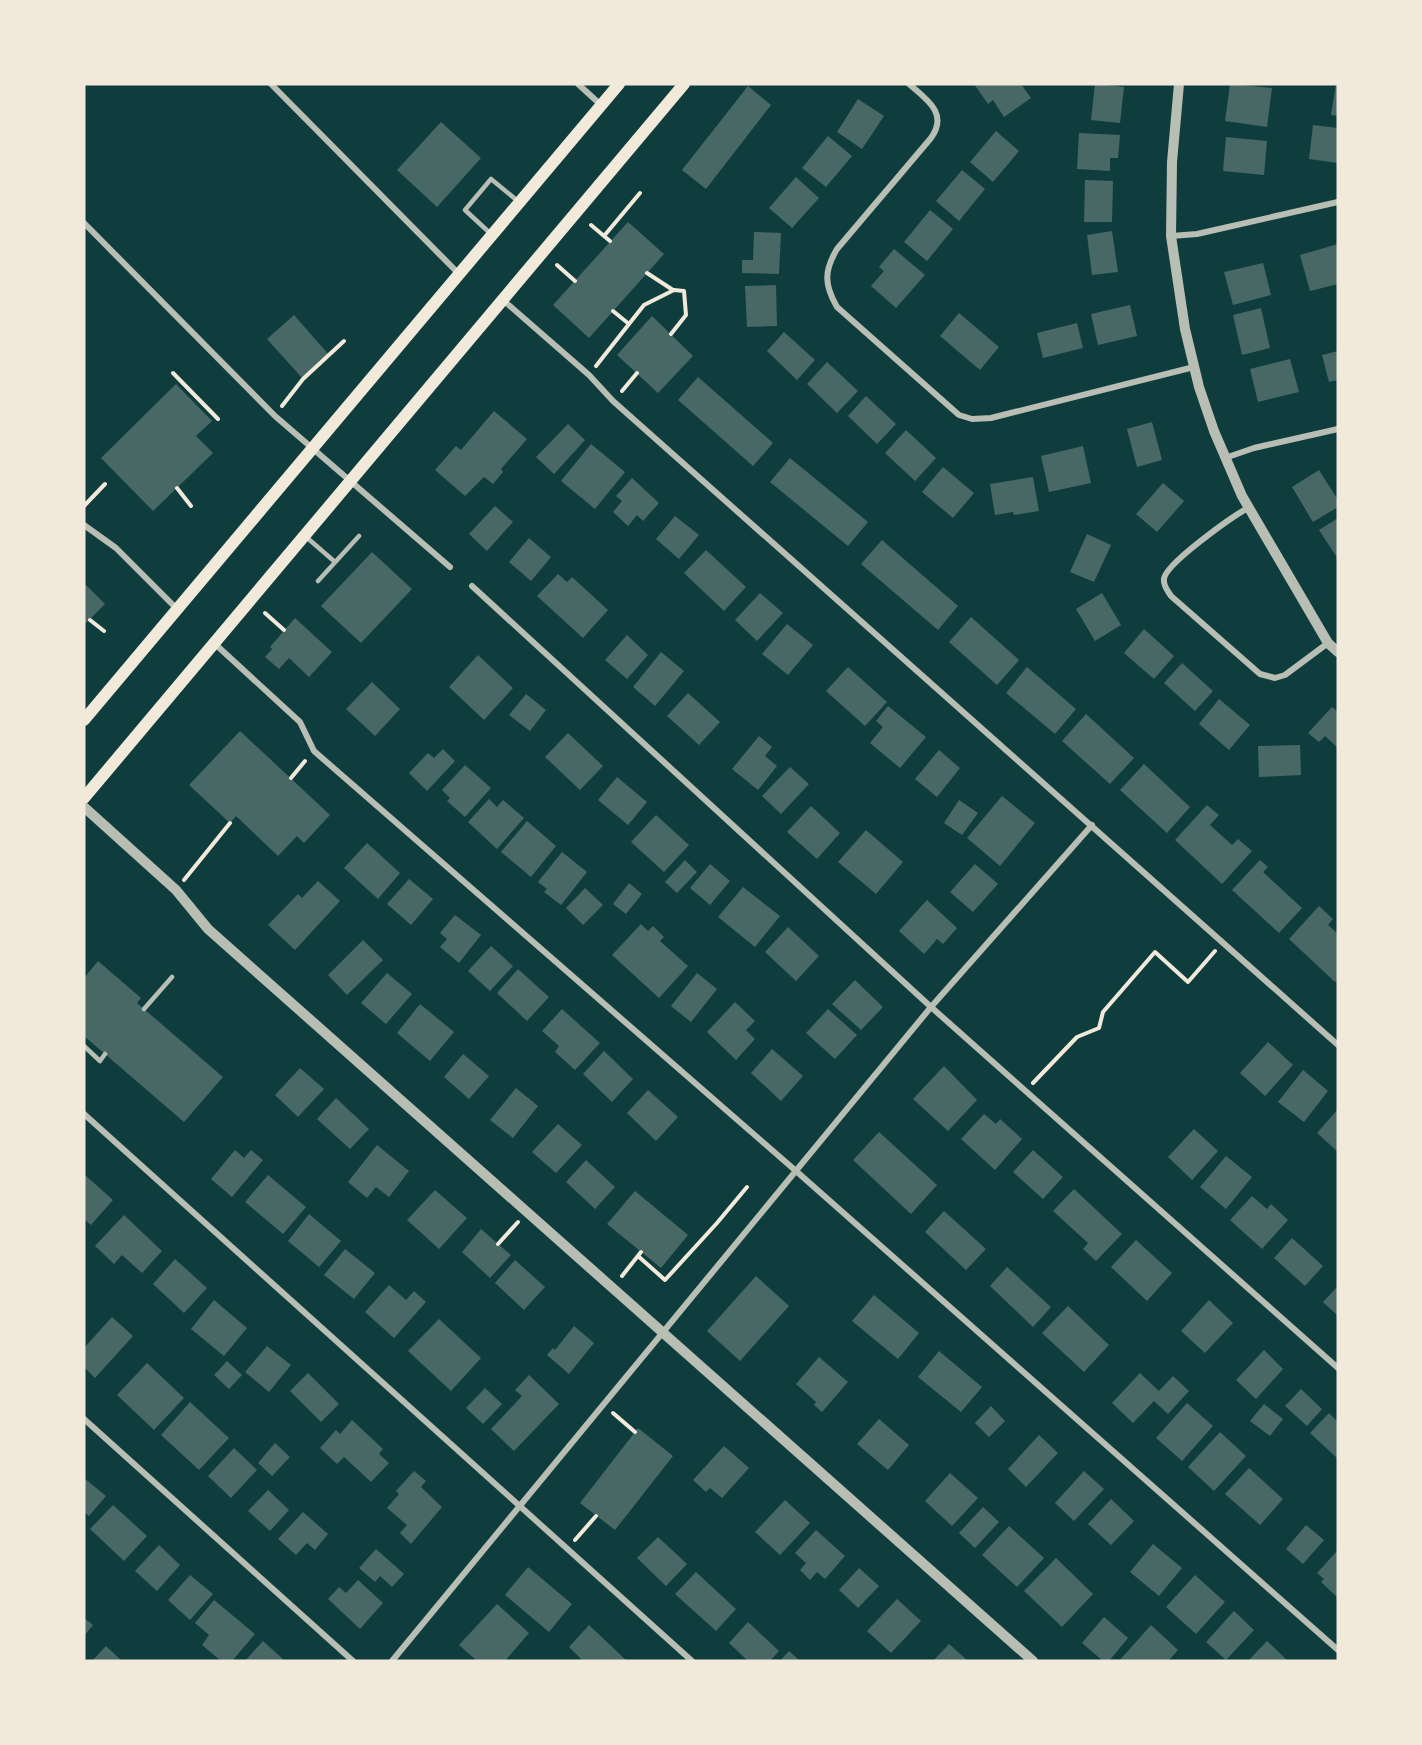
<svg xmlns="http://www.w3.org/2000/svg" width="1422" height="1745" font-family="'Work Sans',sans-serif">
<rect width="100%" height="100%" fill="#0f3d3e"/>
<!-- building -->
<path fill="#486865" d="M974,84H1021L1031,98L1004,117L993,100L988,104Z
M1095,84L1124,87L1120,123L1091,120Z
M1230,84L1272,88L1267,127L1225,121Z
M1336,84H1338V116L1331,115Z
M748,86L771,105L706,189L682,170Z
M858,99L884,116L862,149L837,132Z
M441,122L481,158L437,207L397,170Z
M1313,125L1338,128V163L1309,159Z
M996,131L1019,151L993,182L970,162Z
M1079,133L1120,135L1118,158H1110V171L1077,169Z
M828,136L852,156L826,187L802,168Z
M1226,137L1267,141L1264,175L1223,171Z
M962,170L985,189L959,221L936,201Z
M796,177L819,198L792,228L769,208Z
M1085,180L1113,181L1112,222H1084Z
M930,210L953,229L927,261L904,242Z
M628,222L664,254L589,338L553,305Z
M1112,231L1118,272L1092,275L1087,235Z
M754,232L781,233L779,274L742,273V260H753Z
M1338,244V284L1310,291L1300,255Z
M894,249L925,275L896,308L871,286L884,271L879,267Z
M1263,263L1271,295L1233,305L1224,272Z
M776,285L777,326L747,327L745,286Z
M1130,305L1137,336L1098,345L1091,314Z
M1261,308L1270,348L1242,355L1233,315Z
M959,313L999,347L980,370L940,336Z
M294,315L329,355L303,379L267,339Z
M652,316L693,356L658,393L617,355Z
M1077,323L1083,348L1043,358L1037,333Z
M784,332L815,360L797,380L767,351Z
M1338,351V380L1329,382L1322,355Z
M1290,359L1299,392L1258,402L1250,369Z
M827,362L858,391L837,413L807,384Z
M698,377L773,443L753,466L678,400Z
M176,384L212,421L196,436L213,453L153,511L101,458Z
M866,396L896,424L877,444L848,416Z
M494,411L527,439L501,469L503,472L493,484L484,477L465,496L435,470L456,446L461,450Z
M1152,422L1162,460L1137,467L1127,429Z
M568,424L585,440L554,474L536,457Z
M906,430L936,458L915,481L885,453Z
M591,444L625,472L595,509L561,481Z
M1083,446L1091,483L1049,492L1041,456Z
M790,458L868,522L848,546L770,482Z
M943,467L974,493L953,518L922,492Z
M1319,470L1338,500V507L1313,522L1292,487Z
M1033,477L1039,511L1014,515L1013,512L995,515L990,484Z
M632,478L659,503L643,521L637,515L628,526L613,512L622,501L616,496Z
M1163,483L1184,501L1157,532L1136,514Z
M495,506L513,522L487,551L469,534Z
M675,516L699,535L679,559L656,539Z
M1338,518V559L1319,530Z
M1087,534L1111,545L1094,582L1070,572Z
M529,538L551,557L531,581L509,562Z
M882,540L958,606L938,630L861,564Z
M706,550L746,587L724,611L684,573Z
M372,552L412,589L361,643L321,606Z
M558,574L567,582L572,577L608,610L583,638L537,596Z
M84,583L105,604L84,625Z
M760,593L783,613L757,641L735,620Z
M1102,593L1121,625L1095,641L1076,609Z
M971,617L1019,660L997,685L949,642Z
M295,618L332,652L309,677L289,658L279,669L265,657L272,649L270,647Z
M787,624L813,645L788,675L762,654Z
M1144,629L1174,656L1154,679L1124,653Z
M627,635L648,655L627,679L605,660Z
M661,652L684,671L655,706L633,687Z
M478,655L513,688L484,720L449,687Z
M1182,663L1213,691L1195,711L1164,683Z
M848,667L887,702L865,726L826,691Z
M1027,667L1076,709L1055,734L1006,693Z
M372,682L400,709L375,736L346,709Z
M688,693L720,722L699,745L667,716Z
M526,694L546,710L530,731L509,715Z
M1219,699L1250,725L1229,750L1199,724Z
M888,706L926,737L900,768L870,743L883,727L876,721Z
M1332,707L1338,712V748L1325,736L1319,742L1308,733Z
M1086,714L1134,758L1110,784L1062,741Z
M240,731L330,815L304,843L297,836L278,856L236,816L230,823L189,785Z
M568,733L603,766L580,790L545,757Z
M759,736L772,747L765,756L777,766L758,790L732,769Z
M1300,745L1301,775L1259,777L1258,746Z
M443,749L455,761L427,791L409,773L428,753L434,758Z
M939,750L960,768L937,797L915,779Z
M1144,764L1190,807L1167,833L1120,790Z
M465,765L491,788L465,817L447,801L450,798L442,790Z
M790,767L809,784L781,814L762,796Z
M617,777L647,802L628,825L598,800Z
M1002,796L1035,823L1000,866L967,838Z
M489,799L497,807L503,800L524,818L497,849L468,822Z
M959,800L978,813L962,835L944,823Z
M1207,805L1219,815L1210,825L1232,845L1238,839L1252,851L1222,884L1175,840Z
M811,806L840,833L817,859L787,832Z
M656,815L689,845L664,872L631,842Z
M527,821L556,846L531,877L501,852Z
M866,830L903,862L876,894L838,862Z
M367,843L400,873L378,899L344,868Z
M562,852L587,872L561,905L544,892L547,889L538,882Z
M685,860L697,872L677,893L665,882Z
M1260,860L1268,867L1263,872L1302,908L1279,933L1232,890Z
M710,864L730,881L710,905L690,888Z
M975,864L998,884L973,912L950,892Z
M409,879L433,899L411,925L387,904Z
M318,881L340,901L295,950L268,925L298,894L302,898Z
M629,883L642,894L626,914L613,904Z
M743,887L780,916L755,947L718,917Z
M585,888L603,905L583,925L566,908Z
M927,900L957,928L943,944L937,939L924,954L899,931Z
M1319,906L1333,919L1328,925L1338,934V979L1335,982L1289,939Z
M455,915L481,935L459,963L440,947L447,939L440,933Z
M641,924L648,931L653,926L664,937L660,941L688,966L659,998L612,955Z
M788,927L819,956L796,981L765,952Z
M363,940L383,960L347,995L328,975Z
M491,946L513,966L490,991L468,971Z
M98,961L141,998L137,1003L223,1077L184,1122L84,1036V978Z
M518,969L549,997L527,1021L497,993Z
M387,973L412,994L386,1024L361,1003Z
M697,973L717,989L691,1022L671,1006Z
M855,980L883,1007L861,1030L832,1004Z
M735,1002L755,1021L746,1030L755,1039L736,1060L707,1032Z
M420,1004L454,1032L430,1061L397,1033Z
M562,1009L600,1043L575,1070L555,1052L559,1046L542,1031Z
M828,1009L857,1035L835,1059L806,1033Z
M1268,1042L1293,1065L1265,1096L1240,1073Z
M772,1049L803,1076L781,1101L751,1073Z
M604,1051L633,1079L612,1102L583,1074Z
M463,1054L489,1076L469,1099L444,1077Z
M944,1066L977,1100L948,1131L913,1099Z
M300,1068L324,1089L298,1117L275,1095Z
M1303,1070L1328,1091L1304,1122L1278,1102Z
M516,1088L538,1106L513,1138L490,1120Z
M648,1090L678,1117L656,1141L627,1113Z
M336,1098L369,1129L350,1149L317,1119Z
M1338,1109V1152L1317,1133Z
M984,1114L996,1124L1000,1119L1022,1139L995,1170L961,1139Z
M558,1124L582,1145L556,1173L532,1152Z
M1194,1129L1218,1151L1192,1180L1168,1157Z
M879,1132L937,1185L911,1214L853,1160Z
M377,1145L409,1171L389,1197L376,1187L367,1198L348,1182Z
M235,1150L244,1158L251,1150L263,1160L232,1197L211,1179Z
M1033,1150L1063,1177L1043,1199L1013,1172Z
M1226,1156L1252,1177L1226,1209L1200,1187Z
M586,1160L615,1187L595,1209L566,1182Z
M84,1174L113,1200L91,1225L84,1219Z
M268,1175L306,1207L283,1234L245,1202Z
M1074,1189L1122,1234L1096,1261L1083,1249L1088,1243L1053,1211Z
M435,1190L467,1218L439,1249L407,1220Z
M635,1191L688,1235L661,1268L607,1224Z
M1252,1196L1267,1209L1271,1204L1288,1220L1262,1249L1230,1220Z
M944,1211L986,1249L966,1270L925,1232Z
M309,1214L341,1241L319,1267L288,1241Z
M124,1215L162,1251L142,1273L122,1255L114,1264L95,1246Z
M481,1229L511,1255L490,1278L462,1252Z
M1292,1238L1323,1266L1305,1286L1274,1258Z
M1136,1240L1172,1273L1147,1301L1111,1267Z
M345,1249L375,1273L354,1299L324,1275Z
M175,1259L207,1288L184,1313L153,1284Z
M515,1260L545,1287L524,1310L495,1283Z
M1007,1267L1051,1307L1033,1327L990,1286Z
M756,1276L789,1306L740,1361L707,1331Z
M389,1285L406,1300L414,1291L426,1302L394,1338L365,1312Z
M1338,1286V1316L1323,1302Z
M874,1295L919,1333L898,1359L852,1321Z
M214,1300L247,1328L224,1356L191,1329Z
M1209,1300L1233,1323L1205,1353L1181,1331Z
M1068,1306L1109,1345L1084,1372L1042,1333Z
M112,1317L133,1336L95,1378L84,1367V1348Z
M439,1319L481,1358L451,1391L408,1351Z
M574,1326L594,1343L569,1374L547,1355L553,1348L555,1350Z
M267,1346L291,1365L269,1392L245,1372Z
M1264,1350L1283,1369L1256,1399L1236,1380Z
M939,1351L982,1387L961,1412L918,1377Z
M819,1357L848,1382L822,1412L814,1405L816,1402L796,1384Z
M227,1361L242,1375L229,1389L214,1375Z
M147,1363L184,1398L154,1430L117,1395Z
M308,1373L339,1404L321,1422L290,1391Z
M1140,1373L1159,1391L1173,1376L1189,1391L1168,1414L1154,1401L1133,1423L1112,1403Z
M529,1375L559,1404L514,1451L491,1429L522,1396L515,1390Z
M485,1388L502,1404L483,1424L466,1408Z
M1301,1389L1322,1409L1307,1426L1285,1406Z
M190,1402L229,1438L199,1470L161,1435Z
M1187,1403L1213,1426L1182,1461L1156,1438Z
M1264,1404L1283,1419L1270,1436L1250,1421Z
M991,1406L1005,1421L989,1437L975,1423Z
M1329,1413L1338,1422V1459L1310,1433Z
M879,1419L909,1445L888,1470L857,1444Z
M352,1420L383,1449L379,1454L389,1463L371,1482L344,1457L337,1464L320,1448L336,1430L340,1434Z
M638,1428L673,1456L615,1530L580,1503Z
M1220,1432L1246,1456L1214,1491L1188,1467Z
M1039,1435L1058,1453L1026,1487L1008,1469Z
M275,1443L290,1457L272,1476L258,1463Z
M724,1446L749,1468L722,1498L710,1488L706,1492L693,1480Z
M234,1448L257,1470L231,1498L208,1476Z
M1249,1468L1283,1499L1260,1525L1225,1494Z
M414,1471L426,1481L421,1487L442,1507L411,1544L400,1533L407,1525L387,1508L399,1494L396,1491Z
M1084,1471L1104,1489L1074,1521L1055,1503Z
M950,1473L978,1498L952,1526L925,1501Z
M84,1478L106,1496L89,1516L84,1512Z
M268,1490L289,1510L270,1531L248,1511Z
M1111,1499L1134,1521L1111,1545L1088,1524Z
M785,1500L810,1523L780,1555L755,1532Z
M113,1505L147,1536L124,1561L90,1529Z
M983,1507L999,1522L975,1548L959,1533Z
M303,1512L328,1534L315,1550L307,1543L296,1555L278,1539Z
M1306,1525L1324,1540L1303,1564L1286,1549Z
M1009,1526L1044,1558L1017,1587L982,1555Z
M816,1530L845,1556L825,1579L817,1572L810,1580L800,1570L806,1563L795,1553Z
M658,1537L687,1564L666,1586L637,1558Z
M1153,1544L1182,1568L1159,1596L1130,1572Z
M159,1545L180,1565L157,1591L135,1571Z
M376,1549L404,1574L392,1587L380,1576L375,1582L359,1568Z
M1338,1550V1598L1321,1582L1324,1579L1317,1573Z
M1056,1558L1093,1594L1062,1627L1024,1591Z
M528,1567L572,1604L549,1632L505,1595Z
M859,1568L879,1586L858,1608L839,1590Z
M696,1572L736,1609L716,1631L675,1594Z
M190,1575L213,1594L190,1620L168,1600Z
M1195,1575L1225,1602L1196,1634L1166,1607Z
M358,1580L383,1603L360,1629L328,1599L339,1587L346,1593Z
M897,1599L921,1621L891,1653L867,1631Z
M214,1600L255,1634L232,1661H221L202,1645L209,1635L195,1623Z
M497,1604L529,1633L505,1661H477L459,1645Z
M1234,1611L1254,1630L1226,1660L1206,1642Z
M1104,1617L1128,1638L1109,1661H1103L1082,1643Z
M84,1618L93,1625L84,1636Z
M748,1622L779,1651L770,1661H748L729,1643Z
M589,1625L627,1661H583L569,1647Z
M1151,1625L1178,1650L1168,1661H1119Z
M263,1641L285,1661H245Z
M1267,1641L1288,1661H1248Z
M949,1644L968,1661H933Z
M106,1646L122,1661H92Z
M789,1651L800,1661H780Z"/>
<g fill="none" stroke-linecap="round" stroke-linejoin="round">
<!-- path -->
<path stroke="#f1e9da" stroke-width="4" d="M591,225L604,236
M610,241L604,236L640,193
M557,265L575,281
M647,273L673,290
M613,311L629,324L644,305L674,290L684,291L686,315L671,334
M596,366L629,324
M173,373L218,419
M622,391L637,373
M282,406L303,379L344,341
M177,488L191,506
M84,506L105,484
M265,613L284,630
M90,620L104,631
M291,778L305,761
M184,880L230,823
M1033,1083L1077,1037L1099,1028L1103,1012L1155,952L1188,982L1215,951
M498,1244L518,1222
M638,1256L665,1280L717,1223L747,1187
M622,1276L641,1252
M613,1413L635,1432
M575,1540L596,1516"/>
<!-- service -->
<path stroke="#b8beb3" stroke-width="4.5" d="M492,235L465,210L491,179L519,202
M305,536L335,562
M318,581L359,536
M144,1009L172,977
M84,1046L100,1061L105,1054"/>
<!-- minor -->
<path stroke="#b8beb3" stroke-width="6" d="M271,84L459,274
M578,84L601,105
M909,84C926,99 949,113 931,138L837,249C824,271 824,284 837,307L959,415L972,419L991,418L1194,367
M84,223L275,416L450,567
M1171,236L1197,234L1338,202
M503,300L589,375L613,401L1338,1045
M1225,458L1254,448L1338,429
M1248,508C1233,516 1165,564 1164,579C1163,586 1168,591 1171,596L1260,674L1275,678L1285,675L1328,643
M84,525L116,548L177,609
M472,586L931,1007L1338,1368
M214,643L300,722L314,751L796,1171L1338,1650
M84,1114L692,1661
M84,1419L353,1661
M392,1661L931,1007L1092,825"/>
<!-- tertiary -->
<path stroke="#b8beb3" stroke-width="10" d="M1179,84L1172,162L1171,236L1185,329L1199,387L1214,431L1242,496L1328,643L1338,652
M84,807L176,890L208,929L1033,1661"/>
<!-- secondary -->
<path stroke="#f1e9da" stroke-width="12" d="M84,720L619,84
M84,798L684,84"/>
</g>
<!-- border -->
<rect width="1422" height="1745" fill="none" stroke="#f1e9da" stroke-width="171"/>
</svg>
